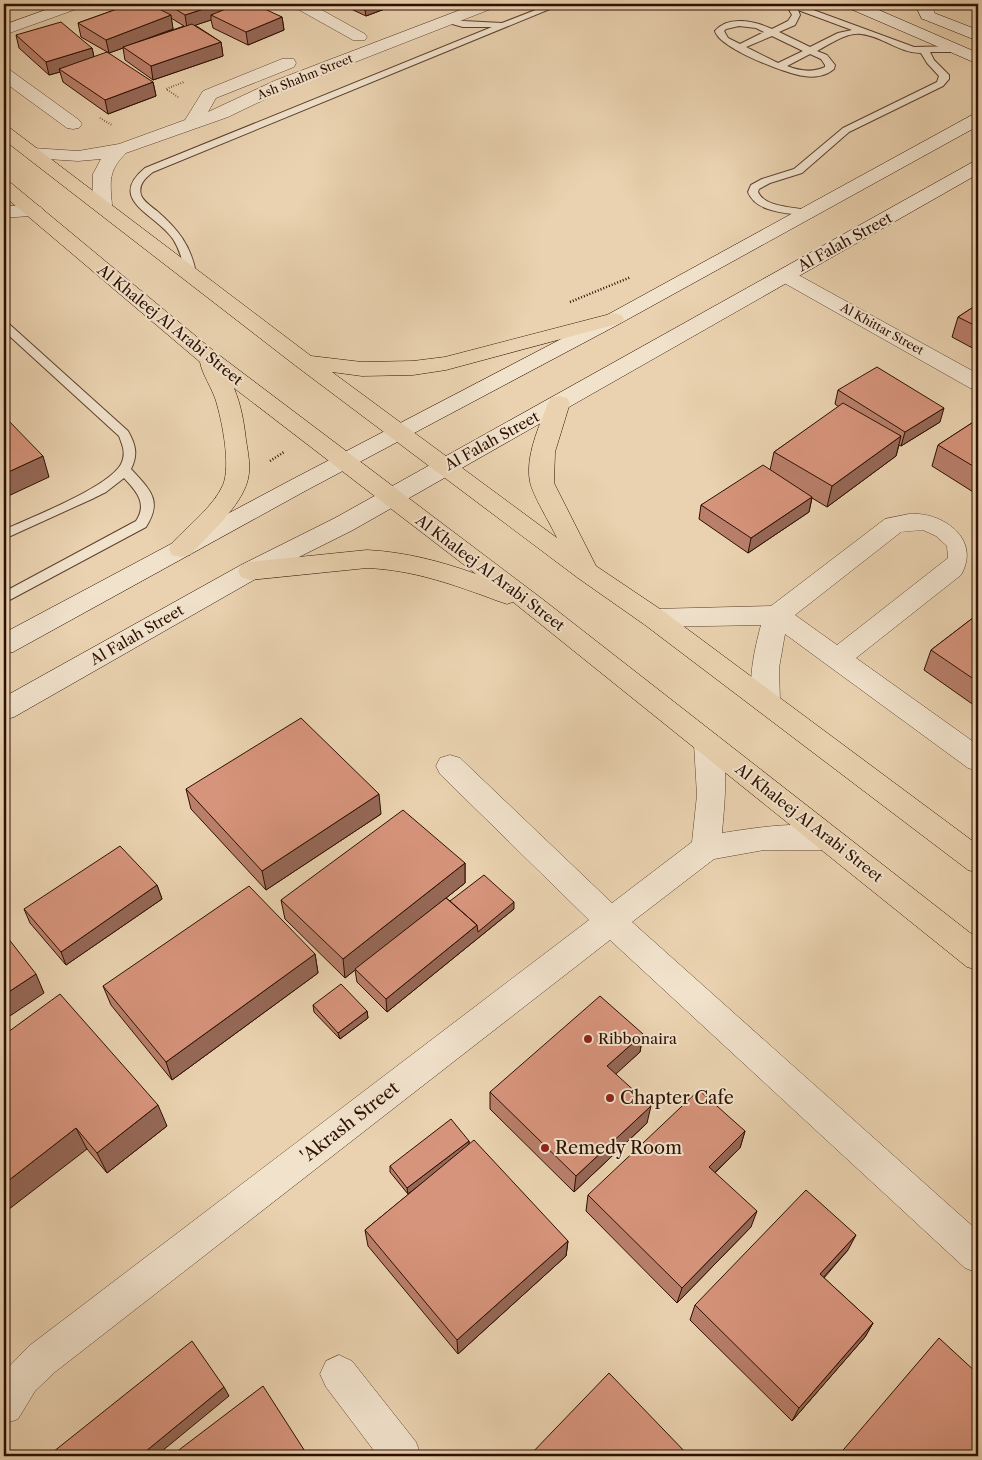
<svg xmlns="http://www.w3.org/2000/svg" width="982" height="1460" font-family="'Libre Caslon Text',serif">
<rect width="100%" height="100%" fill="#ead2b0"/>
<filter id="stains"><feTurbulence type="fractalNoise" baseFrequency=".004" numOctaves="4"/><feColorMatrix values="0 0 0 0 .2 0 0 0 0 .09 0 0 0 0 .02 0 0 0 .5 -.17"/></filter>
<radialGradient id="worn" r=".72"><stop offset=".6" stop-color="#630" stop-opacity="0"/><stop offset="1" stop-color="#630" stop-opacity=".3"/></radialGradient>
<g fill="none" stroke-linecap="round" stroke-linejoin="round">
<defs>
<path id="lane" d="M551,4H562L153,172C145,178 138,185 141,195C143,201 152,207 157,211C178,229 191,246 196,273L194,275H186L184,273C183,261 180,250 173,239C156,214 106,200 145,168L492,27H463L445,22V18L463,21L502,23Z
M786,4H797L914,47L959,46L964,49L959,52H930L934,60L949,75V79L943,86L849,132L802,173L770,183L759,189L758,192C765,208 796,207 811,211L812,213L811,215L807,216C788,213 756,213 748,192L751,185L762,179L794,169L843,128L937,82L939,76L927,63L921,53C899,53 882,36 861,34C847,32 830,44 817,51L827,55L835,65L834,69C826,76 814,78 804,76C786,74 719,48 715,31C728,15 755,21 772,29L788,21L792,15ZM798,10L852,30L838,33L810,47L779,32L795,25L800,15ZM739,26L756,28L764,32L740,44L728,38L724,31L726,29ZM772,36L803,51L778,63L746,47ZM810,54L821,59L825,65V67C812,73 800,71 787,66Z
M4,322L8,323L128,431C136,445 138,455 131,469C150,490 163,500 146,527L4,603V592L136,521C148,503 136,491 124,478L106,492L92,499L4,539V530C29,518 113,486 122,462C126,452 122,444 119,436L4,331Z"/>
<path id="street" d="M4,4H14L12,7L4,10Z
M62,4H84L82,7L4,35V25Z
M292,4H311L365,34L367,37L365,40H353L294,7Z
M476,4H498L496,7L286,89L228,117L126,153C108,171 110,181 112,205L109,209L102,211L95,209L92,205L93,174L101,159L78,161L32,158L26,157L23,153L26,149L32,148L78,151L119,144L185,120L203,91L282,59H294L296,63L294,67L216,98L208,112L274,81Z
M915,4H931L936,16L934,19H922Z
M4,69L10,70L79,120L82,124L79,128L73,129L67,128L4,82Z
M34,205L41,207L44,211L41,215L4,218V206Z
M786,270L793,272L978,374V390L970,388L779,280L776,276L779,272Z
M909,514C942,511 982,539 961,575L856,658L978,745V771L968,768L785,634L779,668L780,702L776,709L766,712L756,709C745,689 755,647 761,625L654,627L645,625L641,618L645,611L654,609L771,606L885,519ZM923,530L936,536L947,546L948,558L837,645L795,615L901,532Z
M708,733L718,736C730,758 724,808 722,833C754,828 808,819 838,830L843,838L838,846L828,850H764L714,859L632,922L978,1231V1273L965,1268L610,940L55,1372L35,1391L18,1419L4,1424V1372L29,1346L589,920L440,774L436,766L440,758L450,755L460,758L612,903L692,842L697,795L694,744L698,736Z
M339,1355L352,1361L416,1442L421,1456H378L326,1387L320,1374L326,1361Z"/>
<path id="secondary" d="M844,4H865L978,53V64L846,7Z
M929,11L978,30V41L923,19L921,16L923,13Z
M978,114V126L621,323L307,490L13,652L4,654V633L291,480L607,315L972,115Z
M978,162V174L353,530L259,577L14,717L4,720V697L241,565L335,518L971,163Z"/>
<path id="highway" d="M4,127L10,128L311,356L362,362L413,361L445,357L614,313L621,315L624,319L621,323L446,370L413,375L362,376L332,372L557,538C550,523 533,496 530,482C525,456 539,427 548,403L551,398L559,396L567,398L570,403L555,452L554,483L596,566L663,611L978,845V873L968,870L645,625L578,578L296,366L4,140Z
M4,181L11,183L215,352L541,598L978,939V970L967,967L513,602L507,604L498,601C455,585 414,570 367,568L250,580L241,577L238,571L241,565L250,562L367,550C405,552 440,561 476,574L234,388C241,405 244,422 246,440C248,453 251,466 248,479C242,506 208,535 190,555L181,557L172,555L169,549L172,543C189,525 213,507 223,485C231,465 222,421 216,401C212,388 202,374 200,362L4,196Z"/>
</defs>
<!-- lane casing -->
<use href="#lane" stroke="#5c402c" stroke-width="2"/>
<!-- street casing -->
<use href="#street" stroke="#5c402c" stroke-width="1"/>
<!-- secondary casing -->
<use href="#secondary" stroke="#2c0f00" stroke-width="1"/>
<!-- highway casing -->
<use href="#highway" stroke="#2c0f00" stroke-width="1"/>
<!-- path-far1 -->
<path stroke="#2c0f00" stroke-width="2" stroke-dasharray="0.5 2" stroke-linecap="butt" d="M178,97L166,89L184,82
M100,118L112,125"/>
<!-- path -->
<path stroke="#2c0f00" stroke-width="2.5" stroke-dasharray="1 2" stroke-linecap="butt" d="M570,302L631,277
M270,461L284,452"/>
<!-- lane -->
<use href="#lane" fill="#f1e2cc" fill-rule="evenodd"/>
<!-- street -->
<use href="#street" fill="#f1e2cc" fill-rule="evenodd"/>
<!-- secondary -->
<use href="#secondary" fill="#f1e2cc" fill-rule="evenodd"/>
<!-- highway -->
<use href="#highway" fill="#ead2b0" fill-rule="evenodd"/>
</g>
<!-- wall -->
<path fill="#b97f6b" stroke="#2c0f00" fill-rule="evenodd" d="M131,4H233V6L282,17L284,30L248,45L213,28L211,20L195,25L221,42L223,56L153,80L125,60L123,48L109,53L81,37L78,23ZM171,18L184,26L149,38L173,29Z
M350,4H398L366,16L351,9Z
M966,4H978V9Z
M16,35L92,48L94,57L153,82L156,96L108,114L63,82L60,72L49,75L19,48Z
M978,304V351L952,337L958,317Z
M838,390L940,422L901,446L899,445L896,456L827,507L812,498L809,512L748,553L699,519L701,505L770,470L774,452L839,407L835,404Z
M978,419V495L932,466L938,445Z
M978,614V708L924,670L931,650Z
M186,789L381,814L266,890L191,809Z
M465,863V883L446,898L450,901L514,909L387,1012L357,982L355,970L345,978L285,919L281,900Z
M157,885L162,899L66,965L30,923L24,909Z
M315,954L318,973L172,1080L111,1005L103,986Z
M313,1005L367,1011L368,1018L340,1039L314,1012Z
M643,1034L640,1052L615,1074L647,1123L574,1192L490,1109V1092Z
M4,1035L167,1126L107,1173L87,1149Z
M745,1131L740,1148L715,1173L751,1227L677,1303L586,1211L588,1195Z
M469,1141V1145L568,1241L566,1256L458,1354L368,1246L365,1230L431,1176L408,1194L390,1172V1166Z
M848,1250L824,1278L873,1323L865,1337L792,1421L690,1320L695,1305Z"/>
<!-- shaded-wall -->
<path fill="#966857" stroke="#2c0f00" d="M219,4H233L234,12L211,15V20L187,28L185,15Z
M381,4H398L366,16L365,10Z
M171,15L173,29L124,47H123V48L109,53L106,40Z
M282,17L284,30L248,45L246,32Z
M221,42L223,56L153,80L151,66Z
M92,48L95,62L59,69L60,72L49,75L46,62Z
M153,82L156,96L108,114L105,100Z
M944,408L940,422L901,446L905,432Z
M901,436L896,456L827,507L832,486Z
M43,456L49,477L4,498V474Z
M812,497L809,512L748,553L751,538Z
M379,794L381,814L266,890L262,871Z
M465,863V883L345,978L343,959Z
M157,885L162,899L66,965L61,952Z
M514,902V909L387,1012L386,999L477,925Z
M315,954L318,973L172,1080L166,1062Z
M36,974L44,993L4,1020V995Z
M367,1011L368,1018L340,1039L338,1033Z
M643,1034L640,1052L605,1084L607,1066Z
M158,1105L167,1126L107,1173L97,1153Z
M651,1106L647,1123L574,1192L576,1176Z
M76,1128L87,1149L4,1213V1184Z
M745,1131L740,1148L704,1183L709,1167Z
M469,1141V1147L408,1194L407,1188Z
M757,1211L751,1227L677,1303L682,1288Z
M856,1235L848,1250L813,1289L820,1274Z
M568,1241L566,1256L458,1354L457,1340Z
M873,1323L865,1337L792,1421L799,1408Z
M224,1387L229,1396L156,1456H140Z"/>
<!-- building -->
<path fill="#d7947c" stroke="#2c0f00" d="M131,4H149L171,15L106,40L78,23Z
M167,4H219L185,15Z
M238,4H254L282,17L246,32L211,15Z
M353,4H381L365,10Z
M61,22L92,48L46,62L16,35Z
M192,24L221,42L151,66L123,47Z
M107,52L153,82L105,100L59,69Z
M978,304V327L958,317Z
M877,367L944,408L905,432L838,390Z
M843,403L901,436L832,486L774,452Z
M4,416L43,456L4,474Z
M978,419V469L938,445Z
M763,465L812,497L751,538L701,505Z
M978,614V682L931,650Z
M301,718L379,794L262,871L186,789Z
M403,810L465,863L343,959L281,900Z
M120,846L157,885L61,952L24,909Z
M484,875L514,902L478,932L477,925L450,901Z
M249,886L315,954L166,1062L103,986Z
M446,898L477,925L386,999L355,969Z
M4,933L36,974L4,995Z
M341,984L367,1011L338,1033L313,1005Z
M60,994L158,1105L97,1153L76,1128L4,1184V1035Z
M600,996L643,1034L607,1066L651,1106L576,1176L490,1092Z
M699,1090L745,1131L709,1167L757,1211L682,1288L588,1195Z
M451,1119L469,1141L407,1188L390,1166Z
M474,1140L568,1241L457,1340L365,1230Z
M806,1190L856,1235L820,1274L873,1323L799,1408L695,1305Z
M939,1338L978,1374V1456H838Z
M192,1341L224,1387L140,1456H48Z
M609,1373L689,1456H529Z
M263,1386L308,1456H171Z"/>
<!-- markers -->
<g fill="#8f2418" stroke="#f1e2cc" stroke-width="2">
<circle cx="588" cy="1039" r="5"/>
<circle cx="610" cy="1098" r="5"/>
<circle cx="545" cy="1148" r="5"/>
</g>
<g text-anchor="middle" stroke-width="4" stroke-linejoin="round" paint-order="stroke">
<!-- far-street labels -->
<g font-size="12" fill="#2c0f00" stroke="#f1e2cc">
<text transform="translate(305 77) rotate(-22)" y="4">Ash Shahm Street</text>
<text transform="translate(882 329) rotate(29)" y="4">Al Khittar Street</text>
</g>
<!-- street labels -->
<g font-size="15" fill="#2c0f00" stroke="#f1e2cc">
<text transform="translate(845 242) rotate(-29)" y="5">Al Falah Street</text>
<text transform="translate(170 325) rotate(39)" y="5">Al Khaleej Al Arabi Street</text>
<text transform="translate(492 441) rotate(-29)" y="5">Al Falah Street</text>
<text transform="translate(490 573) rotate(37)" y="5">Al Khaleej Al Arabi Street</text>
<text transform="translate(137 635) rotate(-30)" y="5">Al Falah Street</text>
<text transform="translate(809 823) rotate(38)" y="5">Al Khaleej Al Arabi Street</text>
</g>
<!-- poi labels -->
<g font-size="15" fill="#2c0f00" stroke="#f1e2cc" text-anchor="start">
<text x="598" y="1044">Ribbonaira</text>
</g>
<!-- near-poi labels -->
<g font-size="18" fill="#2c0f00" stroke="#f1e2cc" text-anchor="start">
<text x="620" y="1104">Chapter Cafe</text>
<text x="555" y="1154">Remedy Room</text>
</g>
<!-- near-street labels -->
<g font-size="18" fill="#2c0f00" stroke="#f1e2cc">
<text transform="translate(350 1122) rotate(-38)" y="6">'Akrash Street</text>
</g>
</g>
<!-- margin -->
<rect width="982" height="1460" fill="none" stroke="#ead2b0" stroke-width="20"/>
<rect x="5" y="5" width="972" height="1450" fill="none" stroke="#2c0f00" stroke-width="2.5"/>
<rect x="10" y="10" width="962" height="1440" fill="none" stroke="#2c0f00"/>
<rect width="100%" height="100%" filter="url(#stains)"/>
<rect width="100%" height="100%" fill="url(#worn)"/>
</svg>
